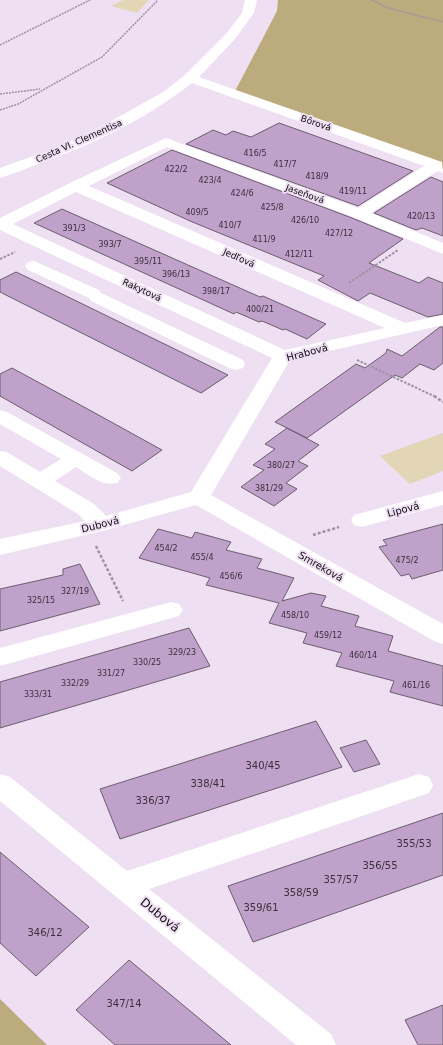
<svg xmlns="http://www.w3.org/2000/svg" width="443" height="1045" font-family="'DejaVu Sans',sans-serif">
<rect width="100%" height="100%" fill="#eedff2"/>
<!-- green -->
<path fill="#e2d6b6" d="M123,0H149L137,13L111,6Z
M443,433V471L410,484L380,456Z"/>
<!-- forest -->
<path fill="#bcab7d" d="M278,0H443V169L233,95L277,11Z
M0,999L47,1045H0Z"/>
<!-- building -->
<path fill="#c0a1c9" stroke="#6b5e6f" d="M279,123L310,134L413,171L358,206L186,144L213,130L226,135L233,131L251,137Z
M172,150L352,218L403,239L369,263L419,283L428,277L443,283V314L428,317L370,293L358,301L318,280L324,276L190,221L107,183Z
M431,177L443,182V236L422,228L416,230L374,213Z
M62,209L260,297L263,296L326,324L307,339L285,329L283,330L262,321L259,322L236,312L234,314L34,223Z
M16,272L60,293L228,375L201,393L0,292V280Z
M440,327H443V363L434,370L420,364L402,378L395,375L307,438L275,422L356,364L365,368L386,353L387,349L402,356Z
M12,368L84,407L162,450L132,471L0,396V374Z
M287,428L319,445L298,461L308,466L286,483L297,489L274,506L241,487L264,470L253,465L275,449L265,444Z
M443,524V570L412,579L409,574L401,576L379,547L387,545L383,540Z
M158,529L192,538L195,532L231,542L226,550L262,559L257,568L294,578L282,601L311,593L326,596L321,606L359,616L355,626L393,636L388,651L443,666V706L390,692L394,681L336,666L342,653L303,643L307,633L269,623L279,603L206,585L210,578L139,558Z
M80,564L100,604L0,631V589L63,575V569Z
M189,628L210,666L0,728V682Z
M316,721L342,767L120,839L100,789Z
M366,740L380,764L354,772L340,748Z
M443,813V875L253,942L228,886Z
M0,852L89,927L36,976L0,943Z
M129,960L231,1045H115L76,1010Z
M443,1005V1045H418L405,1020Z"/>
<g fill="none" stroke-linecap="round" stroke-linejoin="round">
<!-- path-far2 -->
<path stroke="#9d92a0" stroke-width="1.5" stroke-dasharray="2 1" stroke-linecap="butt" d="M372,0L388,8L443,22
M0,45L90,0
M0,94L40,89
M0,110L18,104L102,57L158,0"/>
<!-- path-far1 -->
<path stroke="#9d92a0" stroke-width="2" stroke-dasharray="2.5 1.5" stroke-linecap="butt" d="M0,259L15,252
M349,283L398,250
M357,360L436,397"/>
<!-- path -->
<path stroke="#9d92a0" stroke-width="2.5" stroke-dasharray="3 2" stroke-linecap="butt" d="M434,396L443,402
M313,535L339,527
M96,546L123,601"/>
<!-- minor -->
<path fill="#fff" fill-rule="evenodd" d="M245,0H257L254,13L234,40L199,77L442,162L443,173L438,171L371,213L443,243V254L353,217L167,147L89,186L405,323L443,315V325L290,360L211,495L443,624V644L434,641L196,505L102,531L0,555V539L85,521L78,514L0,466V451L7,452L40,472L61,459L0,424V410L7,412L117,473L121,478L117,483C102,487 89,475 76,467L55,481L94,504L106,516L191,492L272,358L0,230V218L70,183L166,138L358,208L424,166L192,83C146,119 92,145 38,164C25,169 13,174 0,178V168L53,149L99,128L163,92L185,75L226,34L242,13ZM76,192L385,328L285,350L13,224Z
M34,261L99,290L101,293L243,360L245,364L243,368L236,370L229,368L91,301L89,298L28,270L25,266L28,262Z
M443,491V505L362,527L354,525L351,520L354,515Z
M171,602L179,604L183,610L179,616L0,666V648Z
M0,774L10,777L127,871L419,774L429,777L433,785L429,793L149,889L331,1034L336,1045H296L0,801Z"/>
</g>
<g text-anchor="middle" stroke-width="4" stroke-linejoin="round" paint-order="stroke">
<!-- number labels -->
<g font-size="8" fill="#3c303f">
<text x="255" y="156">416/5</text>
<text x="285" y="167">417/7</text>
<text x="176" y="172">422/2</text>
<text x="317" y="179">418/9</text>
<text x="210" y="183">423/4</text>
<text x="353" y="194">419/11</text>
<text x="242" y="196">424/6</text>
<text x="272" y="210">425/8</text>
<text x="197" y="215">409/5</text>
<text x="421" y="219">420/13</text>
<text x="305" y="223">426/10</text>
<text x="230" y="228">410/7</text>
<text x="74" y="231">391/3</text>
<text x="339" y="236">427/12</text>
<text x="264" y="242">411/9</text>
<text x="110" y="247">393/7</text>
<text x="299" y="257">412/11</text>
<text x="148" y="264">395/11</text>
<text x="176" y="277">396/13</text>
<text x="216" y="294">398/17</text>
<text x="260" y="312">400/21</text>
<text x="281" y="468">380/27</text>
<text x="269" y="491">381/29</text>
<text x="166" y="551">454/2</text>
<text x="202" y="560">455/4</text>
<text x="407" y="563">475/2</text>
<text x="231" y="579">456/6</text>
<text x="75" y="594">327/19</text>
<text x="41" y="603">325/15</text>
<text x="295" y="618">458/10</text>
<text x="328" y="638">459/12</text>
<text x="182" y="655">329/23</text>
<text x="363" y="658">460/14</text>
<text x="147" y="665">330/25</text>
<text x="111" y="676">331/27</text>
<text x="75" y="686">332/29</text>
<text x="416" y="688">461/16</text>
<text x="38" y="697">333/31</text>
</g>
<!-- far-street labels -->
<g font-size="9" fill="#100b11" stroke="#eedff2">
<text transform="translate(316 123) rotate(19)" y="3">Bôrová</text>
<text transform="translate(79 141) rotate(-24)" y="3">Cesta Vl. Clementisa</text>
<text transform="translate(305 194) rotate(20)" y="3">Jaseňová</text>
<text transform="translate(239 258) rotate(24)" y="3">Jedľová</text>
<text transform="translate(142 290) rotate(25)" y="3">Rakytová</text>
</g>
<!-- street labels -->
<g font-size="10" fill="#100b11" stroke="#eedff2">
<text transform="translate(307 352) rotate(-15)" y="4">Hrabová</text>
<text transform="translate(403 509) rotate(-15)" y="4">Lipová</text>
<text transform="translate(100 524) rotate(-14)" y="4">Dubová</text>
<text transform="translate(321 566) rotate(30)" y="4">Smreková</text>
</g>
<!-- near-number labels -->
<g font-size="10" fill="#3c303f">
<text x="263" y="769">340/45</text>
<text x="208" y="787">338/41</text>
<text x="153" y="804">336/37</text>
<text x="414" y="847">355/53</text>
<text x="380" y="869">356/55</text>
<text x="341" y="883">357/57</text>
<text x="301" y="896">358/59</text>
<text x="261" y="911">359/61</text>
<text x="45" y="936">346/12</text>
<text x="124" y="1007">347/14</text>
</g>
<!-- near-street labels -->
<g font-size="12" fill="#100b11" stroke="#eedff2">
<text transform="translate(160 915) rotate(39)" y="4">Dubová</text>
</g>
</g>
</svg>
